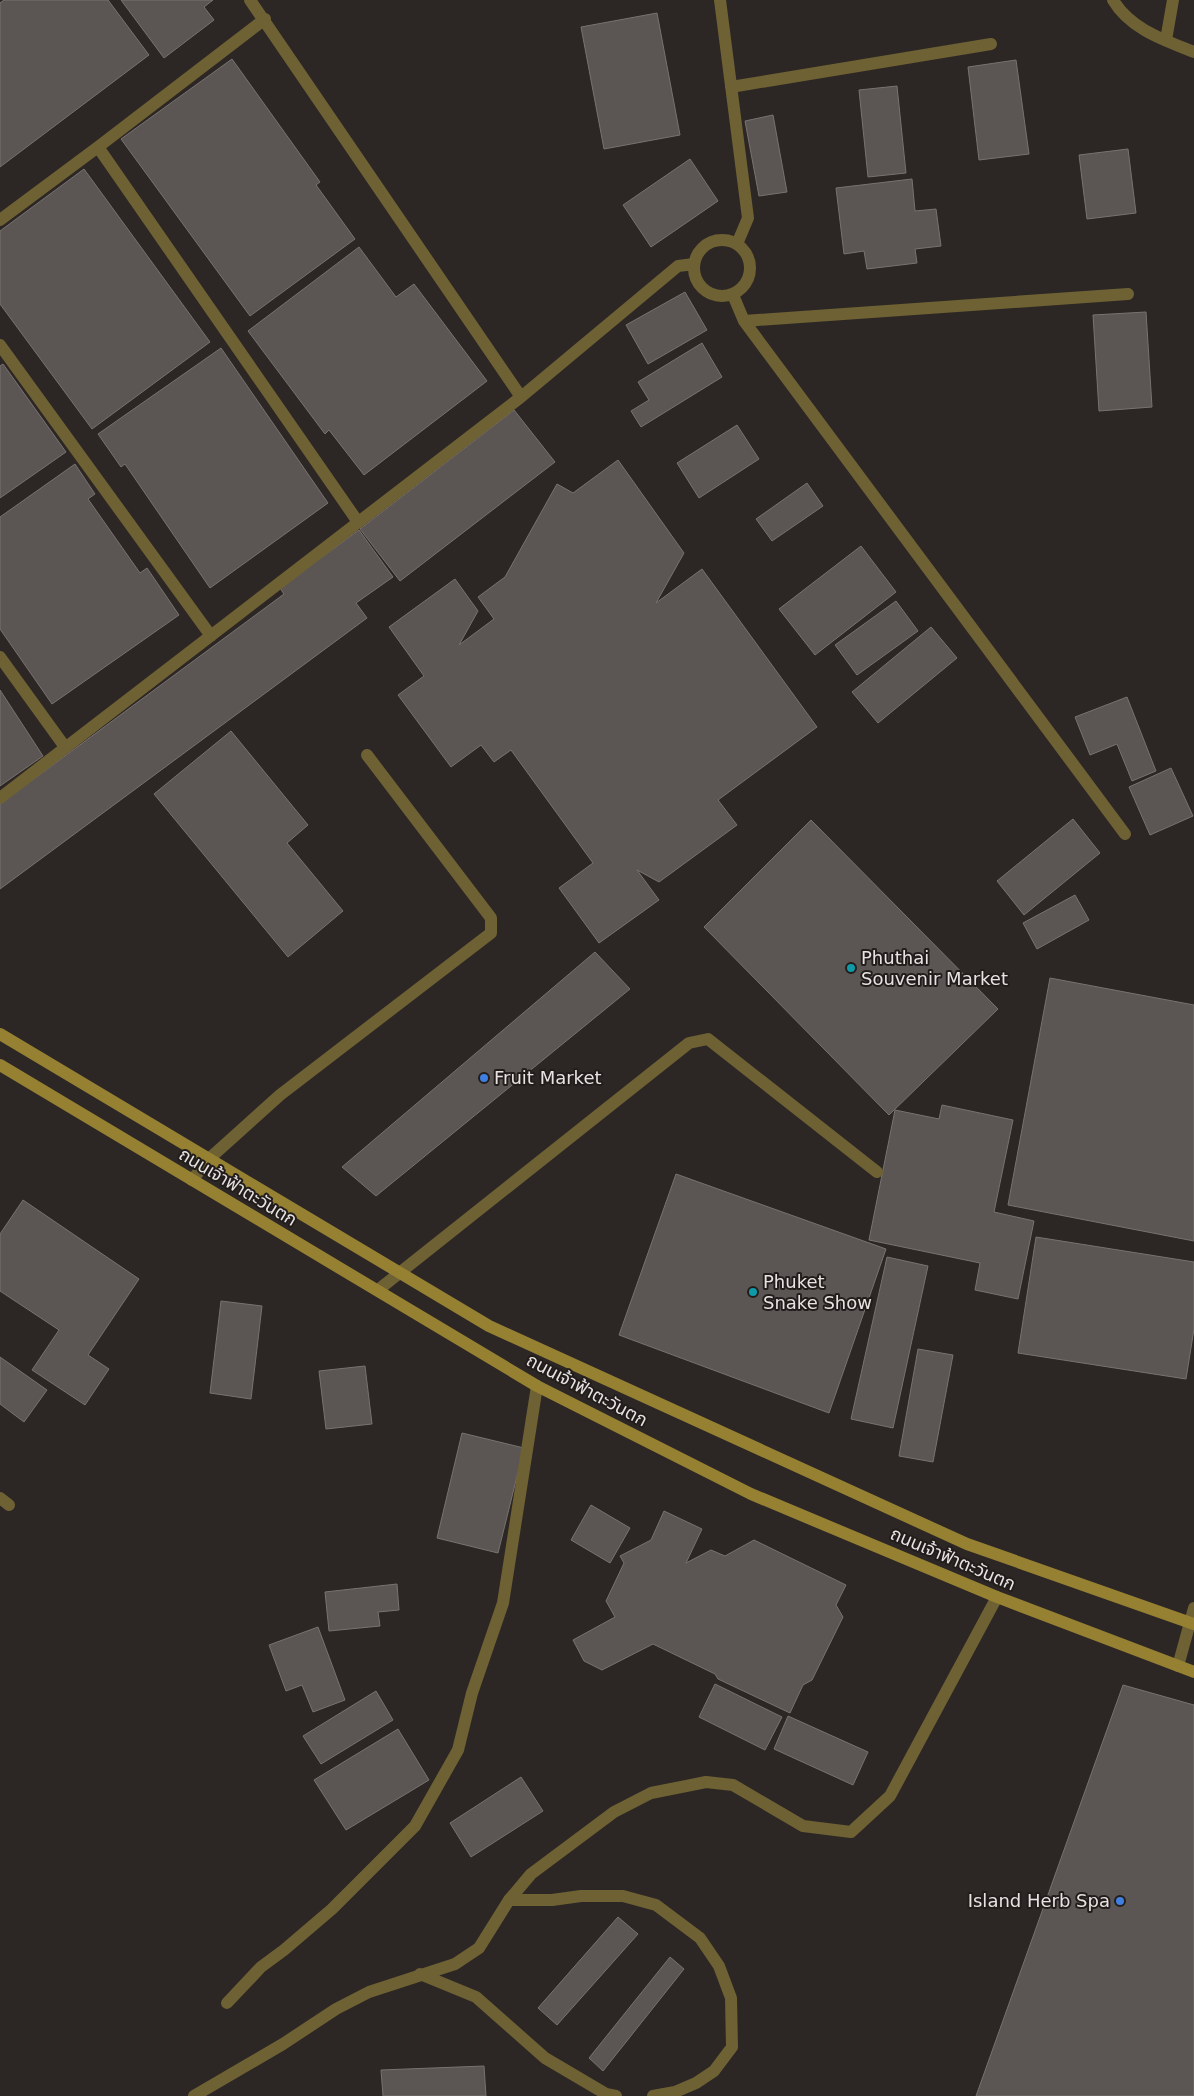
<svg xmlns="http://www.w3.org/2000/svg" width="1194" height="2096" font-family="'DejaVu Sans','Noto Sans Thai',sans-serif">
<rect width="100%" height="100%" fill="#2c2725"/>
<!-- building -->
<path fill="#5b5654" stroke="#787270" d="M4,0H108L149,55L0,167V3Z
M121,0H213L204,7L214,20L164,58Z
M657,13L680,135L604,149L581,27Z
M232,59L320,182L316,185L355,239L250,316L121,139Z
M1016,60L1029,154L979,160L968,67Z
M897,86L906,173L868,177L859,90Z
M773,115L787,192L759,196L745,121Z
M1128,149L1136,213L1087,219L1079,155Z
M690,159L718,201L651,247L623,205Z
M84,169L210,342L92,429L0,304V231Z
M912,179L915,211L936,209L941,246L915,249L917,263L867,269L864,251L844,254L836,188Z
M359,247L396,297L414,284L487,381L364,475L329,430L325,434L248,331Z
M685,292L707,330L648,364L626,325Z
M1146,312L1152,407L1099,411L1093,315Z
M702,343L722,377L641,427L631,411L649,400L638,382Z
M221,348L328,503L210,588L125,464L121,467L98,434Z
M3,364L66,452L0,498V366Z
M514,410L555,462L400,581L360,529Z
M737,425L759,459L699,498L677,463Z
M618,460L684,553L656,603L702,569L817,727L718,800L737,825L659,882L637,870L659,900L599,943L559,888L593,863L511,750L494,762L481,745L451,767L398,695L424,676L389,627L455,579L478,611L459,645L494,619L478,597L505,577L557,484L573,493Z
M75,464L95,494L88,499L140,573L147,568L179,615L52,704L0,629V517Z
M807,483L823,506L772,541L756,519Z
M359,530L393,577L356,603L367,618L0,889V804L284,594L280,588Z
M861,546L896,592L815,655L779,609Z
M896,601L918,631L857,675L835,645Z
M931,627L957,658L878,723L852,692Z
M0,690L43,756L0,786Z
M1127,697L1156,771L1132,781L1117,744L1090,755L1075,717Z
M231,731L308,825L287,843L343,911L288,957L154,794Z
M1171,768L1193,816L1150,835L1129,787Z
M1073,819L1100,853L1024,915L997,881Z
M811,820L998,1009L889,1115L704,927Z
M1075,895L1089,920L1037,949L1023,923Z
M595,952L630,989L376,1196L342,1167Z
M1050,978L1194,1005V1241L1008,1205Z
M942,1105L1013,1120L994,1212L1034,1221L1018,1299L975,1290L980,1263L869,1240L895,1110L939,1119Z
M676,1174L886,1249L829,1413L619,1335Z
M23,1200L139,1279L88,1355L109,1369L85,1405L32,1370L59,1330L0,1291V1234Z
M1036,1237L1194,1262V1329L1186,1379L1018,1353Z
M887,1257L928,1266L893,1428L851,1419Z
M221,1301L262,1306L251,1399L210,1393Z
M918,1349L953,1355L933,1462L899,1456Z
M0,1357L47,1390L24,1422L0,1404Z
M365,1366L372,1424L326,1429L319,1371Z
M462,1433L524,1448L498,1553L437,1538Z
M591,1505L630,1528L610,1563L571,1540Z
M664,1511L702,1529L686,1563L711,1550L725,1556L754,1540L846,1585L836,1605L843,1617L812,1680L803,1685L790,1713L718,1679L715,1674L653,1644L602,1670L584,1661L573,1640L615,1617L606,1601L624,1563L620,1556L651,1540Z
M397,1584L399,1610L378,1612L380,1626L329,1631L325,1592Z
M318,1627L345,1700L313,1712L302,1685L286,1691L269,1645Z
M715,1684L782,1717L765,1750L699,1717Z
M1123,1685L1194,1705V2096H976Z
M376,1691L393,1720L321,1764L303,1736Z
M788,1716L868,1752L853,1785L774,1749Z
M398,1729L429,1780L346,1830L314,1780Z
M521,1777L543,1811L471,1857L450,1823Z
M618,1917L638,1934L557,2025L538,2008Z
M670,1957L684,1969L603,2071L589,2058Z
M484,2066L486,2096H383L381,2070Z"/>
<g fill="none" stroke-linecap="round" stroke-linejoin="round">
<!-- lane -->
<path stroke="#6e6133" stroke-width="12" d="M192,1180L210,1158L280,1095L491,933V918L367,755
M378,1290L689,1043L708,1039L877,1172
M0,1498L9,1505
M509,1900H552L581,1896H623L656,1905L700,1938L719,1966L731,1998L732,2047L714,2071L696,2083L675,2092L653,2096
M420,1974L476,1997L545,2058L606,2094L616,2096
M227,2003L261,1967L284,1950L332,1909L415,1826L458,1750L472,1693L503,1603L537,1386
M194,2096L283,2044L336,2009L369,1992L455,1964L479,1948L509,1900L531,1874L614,1812L651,1793L706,1782L733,1785L803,1826L851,1832L890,1796L997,1597"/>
<!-- street -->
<path stroke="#6e6133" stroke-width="12" d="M250,0L521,397
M720,0L748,218L737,244
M1113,0C1130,29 1164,40 1194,52
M1166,40L1173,0
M731,87L991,44
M98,147L358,522
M0,220L98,147L265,19
M694 268a28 28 0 1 1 56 0a28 28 0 1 1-56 0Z
M733,295L744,321L1125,834
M744,321L1128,294
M0,345L211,636
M0,657L65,747
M0,798L521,397L678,266L694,264
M1178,1666L1194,1608"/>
<!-- secondary -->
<path stroke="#968133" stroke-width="12" d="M0,1034L489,1326L967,1544L1194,1624
M0,1065L537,1386L751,1494L997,1597L1194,1672"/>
</g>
<!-- markers -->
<g fill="#0f9aa8" stroke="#221d1b" stroke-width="2">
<circle cx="851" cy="968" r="5"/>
<circle cx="753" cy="1292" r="5"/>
</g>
<g fill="#3f7fe0" stroke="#221d1b" stroke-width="2">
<circle cx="484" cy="1078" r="5"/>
<circle cx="1120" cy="1901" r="5"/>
</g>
<g text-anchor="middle" stroke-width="4" stroke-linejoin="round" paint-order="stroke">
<!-- poi labels -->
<g font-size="18" fill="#e6e3e2" stroke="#221d1b" text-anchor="start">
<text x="861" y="964">Phuthai<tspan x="861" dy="21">Souvenir Market</tspan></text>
<text x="494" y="1084">Fruit Market</text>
<text x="763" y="1288">Phuket<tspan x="763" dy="21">Snake Show</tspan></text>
<text x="1110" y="1907" text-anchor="end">Island Herb Spa</text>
</g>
<!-- street labels -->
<g font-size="18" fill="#e6e3e2" stroke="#221d1b">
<text transform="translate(238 1187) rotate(31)" y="6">ถนนเจ้าฟ้าตะวันตก</text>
<text transform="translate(587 1390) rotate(28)" y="6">ถนนเจ้าฟ้าตะวันตก</text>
<text transform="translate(953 1559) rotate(23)" y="6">ถนนเจ้าฟ้าตะวันตก</text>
</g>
</g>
</svg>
